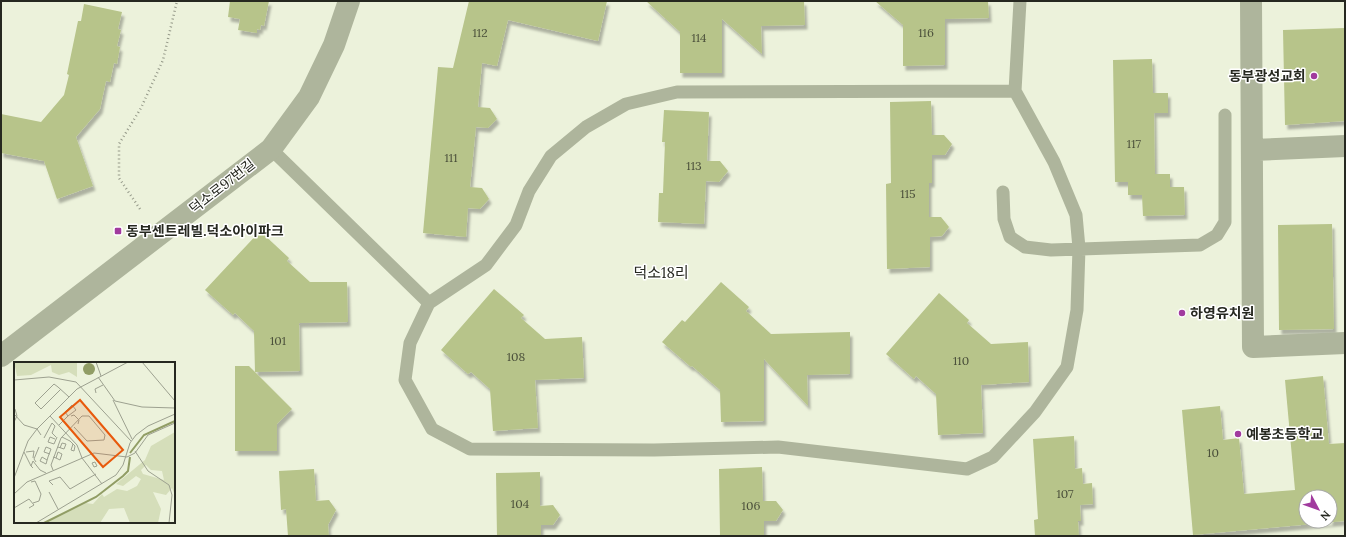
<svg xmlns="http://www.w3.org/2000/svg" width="1346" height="537" font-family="Lora,'Noto Sans KR',serif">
<defs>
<filter id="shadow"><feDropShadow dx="2.5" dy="4.5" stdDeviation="1" flood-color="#0004"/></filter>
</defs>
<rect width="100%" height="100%" fill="#ecf2db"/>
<!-- building -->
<path fill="#b7c48a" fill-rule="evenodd" filter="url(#shadow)" d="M230,1H269L264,26L261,25L260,30L257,29V33L238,30L240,19L228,17Z
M469,1H607L598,41L508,20L497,66L482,63L478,107L490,108L497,119L488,128L476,127L470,187L482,188L489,199L480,209L468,208L466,237L423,233L438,67L453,68Z
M646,1H804L805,25L761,26L762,54L722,19V73H680V32Z
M875,1H988L989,18L945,19V65L903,66V25Z
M84,4L122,12L118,29L121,30L117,46L120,47L117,64L114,63L110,82L106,81L100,109L76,137L93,186L57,199L44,161L1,153V114L41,122L64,95L69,75L67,74L78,21H81Z
M1345,28V121L1285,125L1283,30Z
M1152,59L1153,93H1168V113H1154L1155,174H1170V187H1184L1185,215L1143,216L1142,195H1128V182H1115L1113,60Z
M931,101L932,135H944L952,144L945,155H932V183H929V217H941L949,227L942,236L930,237V267L887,269L886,184L891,183L890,102Z
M664,110L709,112L707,161H720L728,171L719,182L706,181L704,224L658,222L659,193H663L665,142H662Z
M1332,224L1334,329L1279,330L1278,225Z
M260,231L289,258L287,261L310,282H347L348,322L299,323L300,371L255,372L292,409L277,424V451H235V366H249L255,372L254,331L235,313L233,315L205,290Z
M721,282L749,307L746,311L771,334L850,332V374L807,375L808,406L764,359V421L721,422L720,390L692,366L691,367L662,342L682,320L685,322Z
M494,289L524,315L521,318L545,339L582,337L584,378L535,380L538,428L493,431L490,389L471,372L468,374L441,350Z
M939,293L969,320L967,323L991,344L1028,342L1029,382L981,385L983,433L938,435L936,394L916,376L914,379L886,354Z
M1323,376L1329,444L1345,443V521L1193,535L1182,410L1220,406L1223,440L1239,438L1244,494L1295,490L1285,380ZM1306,497H1330V521H1306Z
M1074,436L1075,469L1082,468L1083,484L1092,483L1093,504L1080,505L1081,521H1078L1079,536H1035L1034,520L1038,519L1033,439Z
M762,467L763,501H776L783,510L776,521H764V536H720L719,469Z
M314,469L316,501L329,500L336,510L328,525L329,536H288L286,509L281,510L279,471Z
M540,472V506L553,505L560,515L553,525H541V536H497L496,473Z"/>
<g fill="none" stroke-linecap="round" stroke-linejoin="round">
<!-- path -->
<path stroke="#959989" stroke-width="2.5" stroke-dasharray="1 3" stroke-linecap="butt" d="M140,209L119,178V144L141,108L163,60L177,1"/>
<!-- service -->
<path stroke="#aeb59c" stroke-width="13" d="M1015,91L677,92L626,104L586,127L551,156L529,191L516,225L486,265L429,303L410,343L405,380L432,429L470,449L654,450L778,447L967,469L993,457L1035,412L1067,367L1077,310L1079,248L1076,215L1054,162L1015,91L1020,1
M271,149L429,303
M1003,192L1004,219L1010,237L1025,247L1051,250L1200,245L1217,235L1225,222V115"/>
<!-- minor -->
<path stroke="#aeb59c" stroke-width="22" d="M1251,1L1253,347L1345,343
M1252,150L1345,146
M1,356L271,149L309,97L334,45L349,1"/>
</g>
<!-- markers -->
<g fill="#a13b9e" stroke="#fff" stroke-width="1.5">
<circle cx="1314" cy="76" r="4"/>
<rect x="114" y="227" width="8" height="8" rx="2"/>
<circle cx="1182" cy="313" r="4"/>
<circle cx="1238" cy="434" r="4"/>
</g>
<g text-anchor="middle" stroke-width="3" stroke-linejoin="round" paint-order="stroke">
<!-- number labels -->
<g font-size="12" fill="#4a4f3a">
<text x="480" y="37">112</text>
<text x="926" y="37">116</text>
<text x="699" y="42">114</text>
<text x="1134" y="148">117</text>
<text x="451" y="162">111</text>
<text x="694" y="170">113</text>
<text x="908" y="198">115</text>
<text x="278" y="345">101</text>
<text x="516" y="361">108</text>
<text x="961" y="365">110</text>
<text x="1213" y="457">10</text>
<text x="1065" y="498">107</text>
<text x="520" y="508">104</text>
<text x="751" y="510">106</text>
</g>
<!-- poi labels -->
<g font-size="14" font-weight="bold" fill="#262820" stroke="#fff" text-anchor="start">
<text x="1306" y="81" text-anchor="end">동부광성교회</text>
<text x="126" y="236">동부센트레빌.덕소아이파크</text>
<text x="1190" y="318">하영유치원</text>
<text x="1246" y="439">예봉초등학교</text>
</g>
<!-- street labels -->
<g font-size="14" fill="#262820" stroke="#fff">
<text transform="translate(222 186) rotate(-38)" y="5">덕소로97번길</text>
</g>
<!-- neighbourhood labels -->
<g font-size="15" fill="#262820" stroke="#fff">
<text x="661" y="278">덕소18리</text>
</g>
</g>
<!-- overview -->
<g transform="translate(14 362)">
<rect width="161" height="161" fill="#ecf2db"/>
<path d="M0,0H63V15L55,10L45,13L38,10L37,3L17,13L3,14ZM161,70V133L158,126L152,133L139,130L147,147L144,161H116L110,146L95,147L86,161H32L72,141L79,142L88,132L90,135L103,127L113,129L123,124L127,117L122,114L109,124L102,122L131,98L137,84ZM132,103L137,108L148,109L150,118L129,112L127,108Z" fill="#d5deba" fill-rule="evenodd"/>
<path d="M69 7a6 6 0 1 1 12 0a6 6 0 1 1-12 0Z" fill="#919d65"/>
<path fill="none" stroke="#919d65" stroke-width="2" d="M116,91L130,73L161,59M30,161L82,135L109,114L114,109L116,95"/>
<path fill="none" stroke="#9da190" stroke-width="1" d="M82,0L87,14M128,0L161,39M84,15L101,39L128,45L161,46M0,18L35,15L62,20L117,79M47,27L27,47L21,41L40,22L44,25L55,35M82,31L81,27L89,23M99,38L118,77M1,53L10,63L23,67L27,73M36,54L63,83L68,96L88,122M57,54L60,53L65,58L64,62M0,60L3,54L1,47M45,63L54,54L62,48L58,43L51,50L54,54M48,75L56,79L61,84L60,89L57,88L59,82M30,76L38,61L41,64L38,71L42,75M41,77L36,75L34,80L40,82L43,75M44,85L50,87L52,82L48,81L46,86M121,89L134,109L155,123L158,133L155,161M10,90L17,104M12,90L20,89L19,96M39,95L42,96L46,98L48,92L44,90L42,96M33,98L28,95L26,99L32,102L34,95L37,87L32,85L30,90L36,92M22,100L20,97L25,85M81,100L83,104L80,105L78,101ZM19,106L17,104L19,99L26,108L32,111M39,108L37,103L47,76L68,54H75L91,73L90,78L73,79L60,65M0,116L14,79L23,67L63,27L114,0M17,120L21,119L27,132L25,139L19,141M39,123L35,119L46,115L56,127L82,112M35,130L44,147M0,132L13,120L80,91L113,95L121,91L134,73L161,61M0,146L15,137L20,143L15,146M22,161L102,113L109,103L116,81L122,73L134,64L161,52"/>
<path fill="#e8590c" fill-opacity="0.15" stroke="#e8590c" stroke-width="2" d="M66,38L109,88L89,105L46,55Z"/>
<rect width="161" height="161" fill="none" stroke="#262820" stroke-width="2"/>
</g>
<!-- border -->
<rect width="1346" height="537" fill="none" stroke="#262820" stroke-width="4"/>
<!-- north arrow -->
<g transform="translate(1318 509) rotate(131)"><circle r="19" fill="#ffffff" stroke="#a8a9a6"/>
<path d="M0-3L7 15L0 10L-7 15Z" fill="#a13b9e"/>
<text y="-6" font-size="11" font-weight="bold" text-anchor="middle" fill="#262820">N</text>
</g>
</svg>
